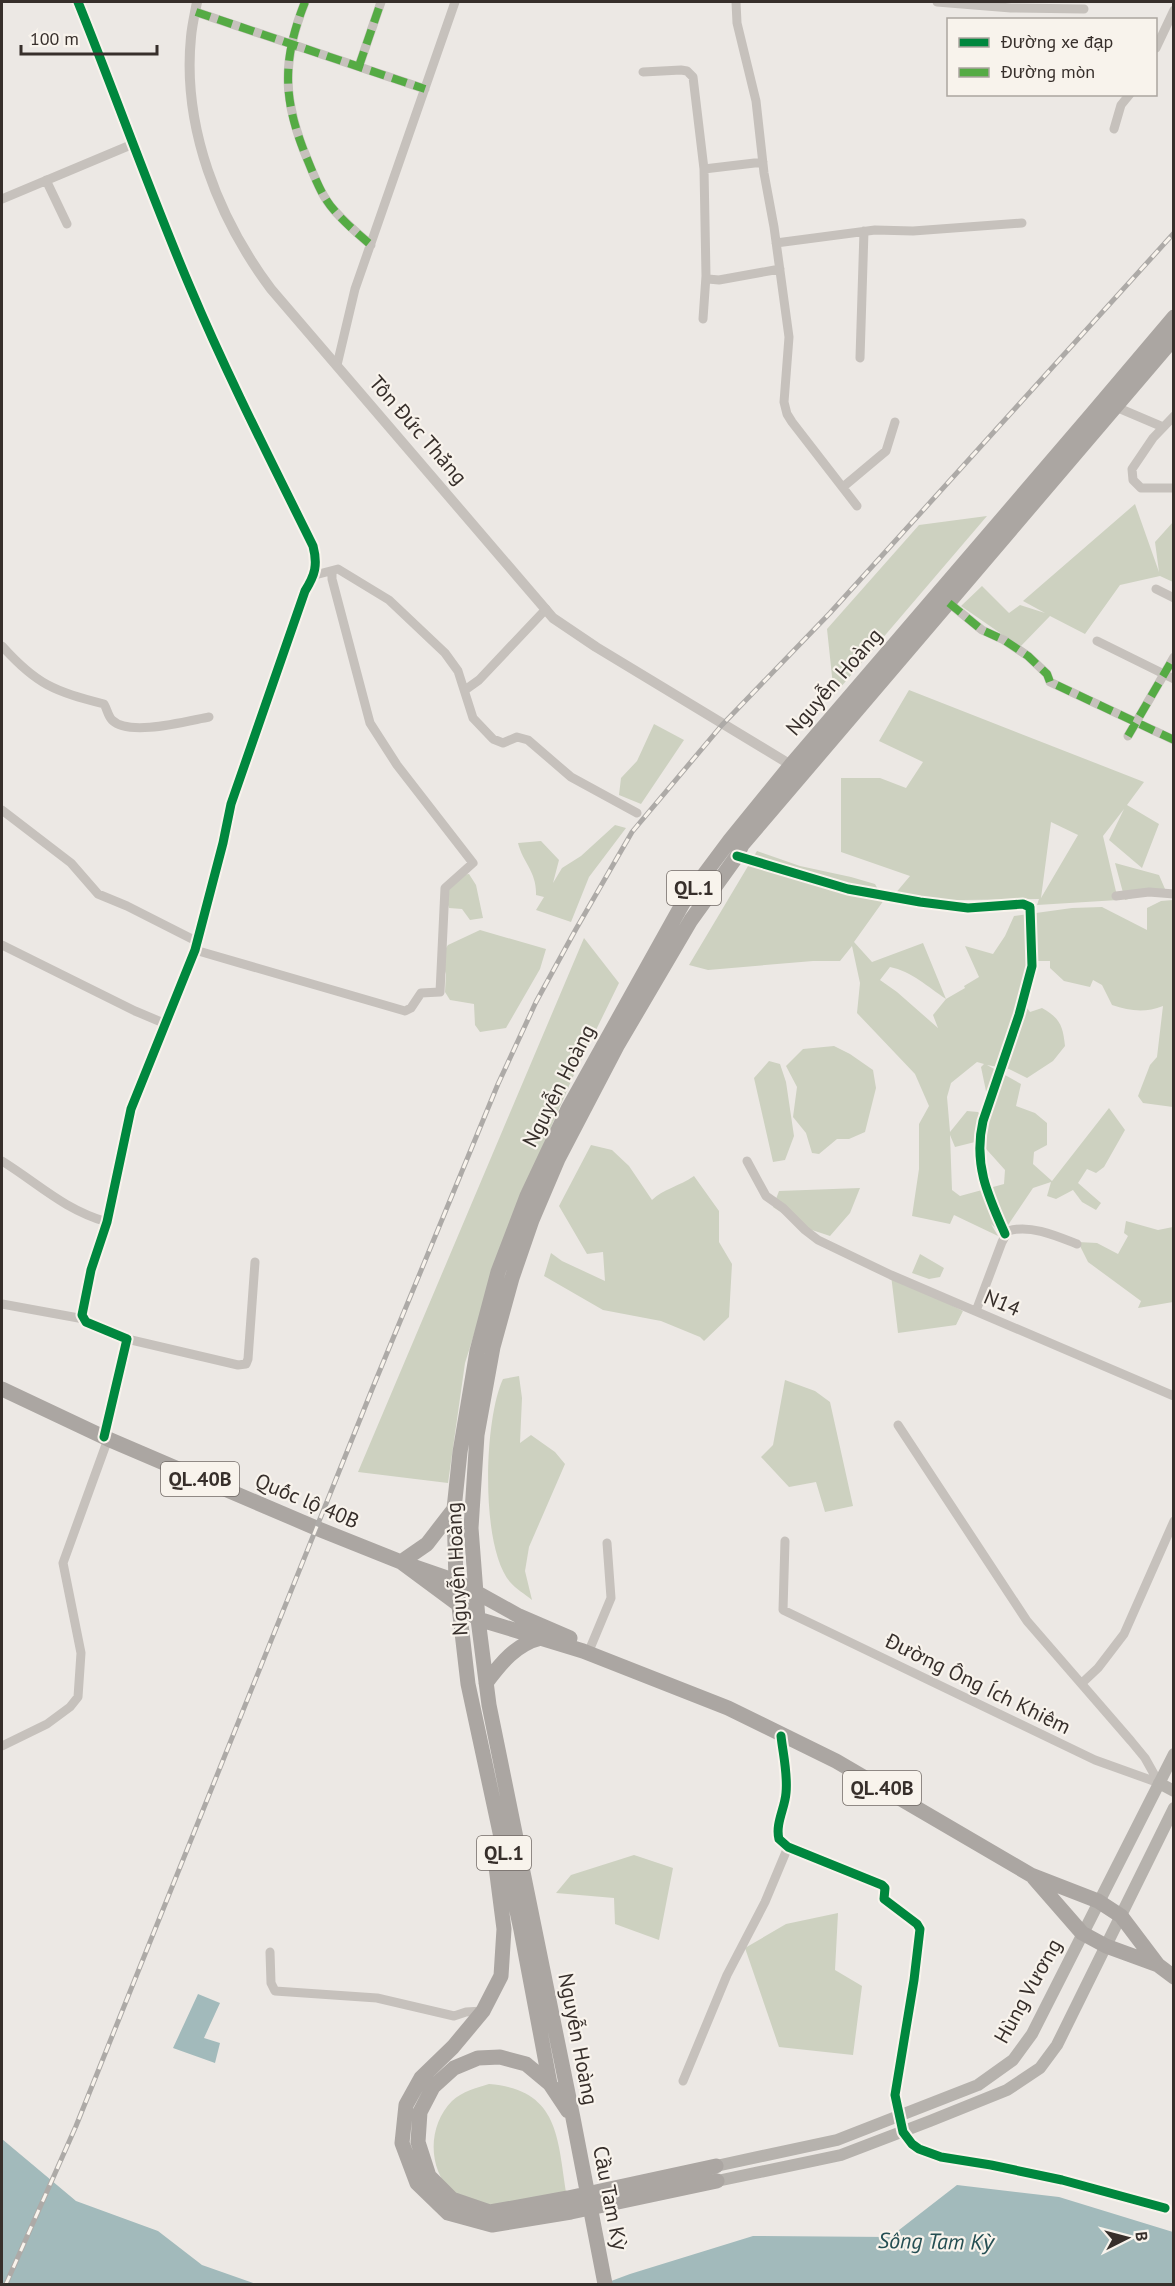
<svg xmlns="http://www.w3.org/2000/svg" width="1175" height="2286" font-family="'PT Sans',sans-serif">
<rect width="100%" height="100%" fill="#ece8e4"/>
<!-- green -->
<path fill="#cdd1c0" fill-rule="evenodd" d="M1135,504L1159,572L1155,542L1173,522V582L1160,576L1120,585L1085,634L1050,616L1020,647L961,606L982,586L1009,613L1020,605L1045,613L1023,601Z
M987,516L834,695L827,629L919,525Z
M909,690L1144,782L1127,805L1159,824L1142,868L1109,840L1124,809L1103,836L1118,900L1037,905L1039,899L889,901L910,876L841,852V778H880L906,788L923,762L879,741ZM1051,822L1078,835L1041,898Z
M654,724L684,740L641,804L619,795L621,778L637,761Z
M615,825L626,828L589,877L571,922L536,910L544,897L536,895C537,872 523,863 518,843L541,841L559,860L553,883L562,868L581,856Z
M757,851L800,866L851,877L875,884L884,900L854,942L872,962L923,943L946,999L965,988L964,986L979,977L965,946L993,954L1005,936L1014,916L1072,908L1102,907L1147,930V908L1161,901L1173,900V1107L1143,1103L1138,1096L1150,1065L1157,1057L1163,1006C1145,1013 1130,1011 1112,1005L1102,985L1093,980L1090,987L1064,981L1050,968V961H1038L1019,997L1030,1012L1042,1008C1060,1018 1063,1026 1065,1046L1053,1061L1027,1078L1009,1069L987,1065L1021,1084L1016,1106L1035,1113L1047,1123V1145L1034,1152L1033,1164L1052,1181L1109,1108L1125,1130L1104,1167L1096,1173L1087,1169L1078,1183L1101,1203L1096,1210L1082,1202L1073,1190L1056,1199L1047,1196L1051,1182L1033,1188L1002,1234L991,1224L998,1236L954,1215L950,1224L912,1216L919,1169V1124L929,1106L915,1074L857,1013L860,983L852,946L840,961H813L708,970L689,965ZM890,967C911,971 928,987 946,999L933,1015L938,1028L897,992L880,980ZM977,1062L984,1064L981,1067L987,1096L982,1117L978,1112L967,1111L950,1132L947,1097L951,1083ZM950,1135L955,1147L979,1141L1005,1170L1004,1184L960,1196L952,1190Z
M1115,863L1159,875L1165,889L1125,900Z
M469,874L476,885L483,918L470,920L462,909L449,908L444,892L462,875Z
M480,930L546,949L540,969L506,1028L480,1032L475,1025L474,1004L450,1000L445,992L446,974L440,957L448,945Z
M584,938L619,983L572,1079L508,1226L465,1363L448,1483L358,1472Z
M834,1046L850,1054L873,1070L876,1088L865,1132L849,1139H837L819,1154L812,1153L806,1133L793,1117L797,1087L786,1066L803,1049Z
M769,1061L780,1064L786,1082L794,1136L785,1160L773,1162L754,1078Z
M591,1145L612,1150L629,1166L652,1200C663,1189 680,1186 694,1176L719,1211V1242L732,1264L729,1317L704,1341L700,1337L661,1321L603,1310L544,1276L551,1253L562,1261L605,1281L603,1252L587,1254L559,1206Z
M860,1188L850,1213L830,1236L803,1227L773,1207L779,1191Z
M1126,1221L1158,1230L1173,1227V1302L1138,1308L1141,1301L1088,1262L1078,1242L1097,1243L1118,1254L1128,1236L1124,1233Z
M920,1254L944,1268L940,1277L929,1279L912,1273Z
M891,1275L963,1311L956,1325L898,1333Z
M519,1376L522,1398L520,1443L531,1435L555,1452L565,1464L529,1547L525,1571L532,1600C525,1594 516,1589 510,1582C480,1547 484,1419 503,1379Z
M785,1380L815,1391L830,1402L853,1506L825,1512L816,1482L789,1487L761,1457L773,1445Z
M634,1855L673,1868L659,1940L615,1924L614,1898L556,1893L571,1875Z
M838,1913L835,1970L862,1986L853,2055L779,2047L745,1948L786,1924Z
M489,2084C561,2090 557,2140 567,2197C553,2199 500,2211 490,2209C482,2207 458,2197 452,2192C427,2168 428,2125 452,2101C463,2091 476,2088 489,2084Z"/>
<!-- water -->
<path fill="#a2babb" d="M198,1994L220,2003L204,2038L220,2043L215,2063L173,2048Z
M2,2139L76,2201L158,2231L202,2265L256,2284H2Z
M957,2185L1059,2197L1173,2232V2284H603L630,2274L753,2236L890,2237Z"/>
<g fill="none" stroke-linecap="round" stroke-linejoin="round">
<!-- minor -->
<path stroke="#c6c1bc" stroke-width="9" d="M78,2C116,96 150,193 190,287C227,375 271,461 313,546C318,565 315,575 305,591L231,804L223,843L195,950L131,1109L107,1222L91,1270L82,1315L86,1322L127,1339L104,1437
M305,2C281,62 283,102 308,161C315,178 322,197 334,210C345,223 358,234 371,245
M736,2L737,23L756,101L764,173L774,227L789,337L784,402L787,414L792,422L857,506
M937,2L1011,8L1084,9
M196,12L425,89
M1156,48L1174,10
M359,66L381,2
M643,72L681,70L687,71L693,77L704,169L706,276L708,279L719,280L780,269
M1114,129L1121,105L1130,94
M704,169L763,162
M46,180L67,224
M2,199L133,144
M776,243L875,230L913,231L1022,223
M703,319L706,276
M860,358L864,231
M337,365L355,289L455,2
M1116,407L1163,427
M1174,416L1153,438L1132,469L1133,480L1141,488H1174
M843,487L886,451L895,422
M315,575L338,569L389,600L445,653L458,671L473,718L493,739L503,743L517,737L528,740L571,777L637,813
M1156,589L1174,598
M949,603L982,630L1004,640L1028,656L1047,674L1050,682L1174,740
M1097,641L1174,679
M2,646C37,685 54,691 104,704C107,709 108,716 112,720C129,737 187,721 209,717
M465,690L479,680L546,609
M1128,736L1174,657
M2,810L71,863L98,894L127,906L198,942
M737,856L848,889L920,902L968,908L1023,904L1030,907L1032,966L1019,1015L983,1121C973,1164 988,1196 1005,1234
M1116,896L1149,892L1174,894
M2,945L135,1011L166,1024
M195,950L405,1011L411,1008L421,993L440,992L445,888L473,863L397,765L370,723L332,579V571
M2,1161C39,1184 63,1209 107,1222
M747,1161L766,1196L783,1208L805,1230L818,1240L891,1275L1174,1396
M2,1304L84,1319
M976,1311L1002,1242L1008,1231C1030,1224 1057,1236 1077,1244
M127,1339L238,1365L246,1364L248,1359L255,1262
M898,1425L1027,1621L1131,1741L1145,1758L1159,1783
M785,1541L783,1610L1095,1760L1159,1783
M591,1646L611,1598L607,1543
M1082,1683L1098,1668L1124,1634L1174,1521
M781,1736C783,1754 788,1774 786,1793C785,1808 775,1824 779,1839L788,1847L882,1885L885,1888L884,1899L917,1924L920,1929L914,1980L895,2095L903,2132L912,2144L919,2149L941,2157L991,2165L1062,2180L1165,2208
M2,1746L47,1724L70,1707L78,1697L81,1653L63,1563L108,1439
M270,1952L271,1983L275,1991L377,1998L454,2016L466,2012L483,2011
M683,2081L727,1975L765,1902L788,1847"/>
<!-- tertiary -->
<path stroke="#c6c1bc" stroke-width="10" d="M197,2C195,13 192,25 191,37C182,127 218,218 271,289L553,618L596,647L791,765"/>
<!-- secondary -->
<path stroke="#b6b2ad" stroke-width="12" d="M1159,1783L1174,1791
M716,2166L837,2140L978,2085L1013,2060L1032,2034L1174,1754
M717,2181L841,2155L930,2121L1007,2090L1040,2068L1057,2045L1174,1808"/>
<!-- trunk -->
<path stroke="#aba6a2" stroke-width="15" d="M2,1389L108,1439L316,1528L401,1562L456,1581L519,1616L570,1638
M401,1562L478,1619L583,1651L728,1708L836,1761L1031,1875L1098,1901L1121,1916L1158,1965L1174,1977
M401,1562L427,1544L454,1509
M486,1683C501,1663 516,1644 541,1638
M495,1859L504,1929L501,1976L483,2011L453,2047L421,2078L406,2105L402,2143L417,2183L448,2213L492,2225L571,2212L717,2181
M1034,1878L1082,1933L1106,1946L1158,1965
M550,2084L526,2064L500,2057L478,2058L454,2068L433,2087L420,2112L418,2142L429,2176L452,2199L490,2212L568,2198L716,2166
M568,2111L550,2084L521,1930L468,1684L456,1581L454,1509L460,1452L477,1351L498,1272L527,1196L568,1109L683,903L730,840L791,765L1092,414L1174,317
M605,2284L573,2118L489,1705L478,1619L471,1528L477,1435L493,1347L512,1278L532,1220L558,1159L617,1046L691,920L737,856L742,845L1174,338"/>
<defs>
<path id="rail" d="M6,2284L76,2126L373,1387L498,1084L536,1002L576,929L632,832L722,725L830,613L1174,233"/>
</defs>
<!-- rail casing -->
<use href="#rail" stroke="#adaaa7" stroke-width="5"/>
<!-- rail -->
<use href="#rail" stroke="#f8f3ec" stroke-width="3" stroke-dasharray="9" stroke-linecap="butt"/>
<!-- quiet -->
<path stroke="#55ab44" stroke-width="8" stroke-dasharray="15 8" stroke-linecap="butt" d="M305,2C281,62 283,102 308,161C315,178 322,197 334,210C345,223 358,234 371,245
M196,12L425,89
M359,66L381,2
M949,603L982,630L1004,640L1028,656L1047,674L1050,682L1174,740
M1128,736L1174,657"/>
<defs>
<path id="cycleway" d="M78,2C116,96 150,193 190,287C227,375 271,461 313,546C318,565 315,575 305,591L231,804L223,843L195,950L131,1109L107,1222L91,1270L82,1315L86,1322L127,1339L104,1437
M737,856L848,889L920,902L968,908L1023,904L1030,907L1032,966L1019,1015L983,1121C973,1164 988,1196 1005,1234
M781,1736C783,1754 788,1774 786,1793C785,1808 775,1824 779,1839L788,1847L882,1885L885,1888L884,1899L917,1924L920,1929L914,1980L895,2095L903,2132L912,2144L919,2149L941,2157L991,2165L1062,2180L1165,2208"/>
</defs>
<!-- cycleway casing -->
<use href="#cycleway" stroke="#f8f3ec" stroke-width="13"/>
<!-- cycleway -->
<use href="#cycleway" stroke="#00873e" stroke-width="9"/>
</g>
<g text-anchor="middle" stroke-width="4.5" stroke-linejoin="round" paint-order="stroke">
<!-- shield labels -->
<g fill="#f8f3ec" stroke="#716a65" stroke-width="1.5">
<rect x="667" y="871" width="54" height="34" rx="4.5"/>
<rect x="161" y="1462" width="78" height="34" rx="4.5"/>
<rect x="843" y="1771" width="78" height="34" rx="4.5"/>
<rect x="477" y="1836" width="54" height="34" rx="4.5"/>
</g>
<g font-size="20" font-weight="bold" fill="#372f2b">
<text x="694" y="895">QL.1</text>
<text x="200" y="1486">QL.40B</text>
<text x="882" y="1795">QL.40B</text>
<text x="504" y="1860">QL.1</text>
</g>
<!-- street labels -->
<g font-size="21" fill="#372f2b" stroke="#f8f3ec">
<text transform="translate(418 430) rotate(49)" y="7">Tôn Đức Thắng</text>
<text transform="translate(834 682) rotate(-49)" y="7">Nguyễn Hoàng</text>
<text transform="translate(559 1086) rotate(-63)" y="7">Nguyễn Hoàng</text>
<text transform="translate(1002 1303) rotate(23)" y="7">N14</text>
<text transform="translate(307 1501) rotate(23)" y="7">Quốc lộ 40B</text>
<text transform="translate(457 1569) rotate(-93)" y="7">Nguyễn Hoàng</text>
<text transform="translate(978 1684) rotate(26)" y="7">Đường Ông Ích Khiêm</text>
<text transform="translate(1028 1991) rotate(-61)" y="7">Hùng Vương</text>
<text transform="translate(578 2039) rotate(79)" y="7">Nguyễn Hoàng</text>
<text transform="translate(610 2198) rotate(79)" y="7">Cầu Tam Kỳ</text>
</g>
<!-- water labels -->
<g font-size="22" font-style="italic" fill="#254f53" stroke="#f8f3ec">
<text transform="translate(936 2241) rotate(1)" y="8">Sông Tam Kỳ</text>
</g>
</g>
<!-- border -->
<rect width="1175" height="2286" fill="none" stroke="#372f2b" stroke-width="6"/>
<!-- legend -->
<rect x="947" y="18" width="210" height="78" fill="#f8f3ec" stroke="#aba59f" stroke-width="1.5"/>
<rect x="959" y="38" width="30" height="9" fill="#00873e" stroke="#aba59f" stroke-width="1.5"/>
<text x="1001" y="48" font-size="18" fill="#372f2b">Đường xe đạp</text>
<rect x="959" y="68" width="30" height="9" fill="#55ab44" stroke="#aba59f" stroke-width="1.5"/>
<text x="1001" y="78" font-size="18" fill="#372f2b">Đường mòn</text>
<!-- north arrow -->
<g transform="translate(1127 2238) rotate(84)" stroke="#f8f3ec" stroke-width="4.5" paint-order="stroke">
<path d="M0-4.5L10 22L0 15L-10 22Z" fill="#372f2b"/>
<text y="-9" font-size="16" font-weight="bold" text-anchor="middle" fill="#372f2b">B</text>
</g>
<!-- scale -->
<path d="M21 45v9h136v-9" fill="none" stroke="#372f2b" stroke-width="3"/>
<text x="30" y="45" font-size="18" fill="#372f2b" stroke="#f8f3ec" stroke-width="4.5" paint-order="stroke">100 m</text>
</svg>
